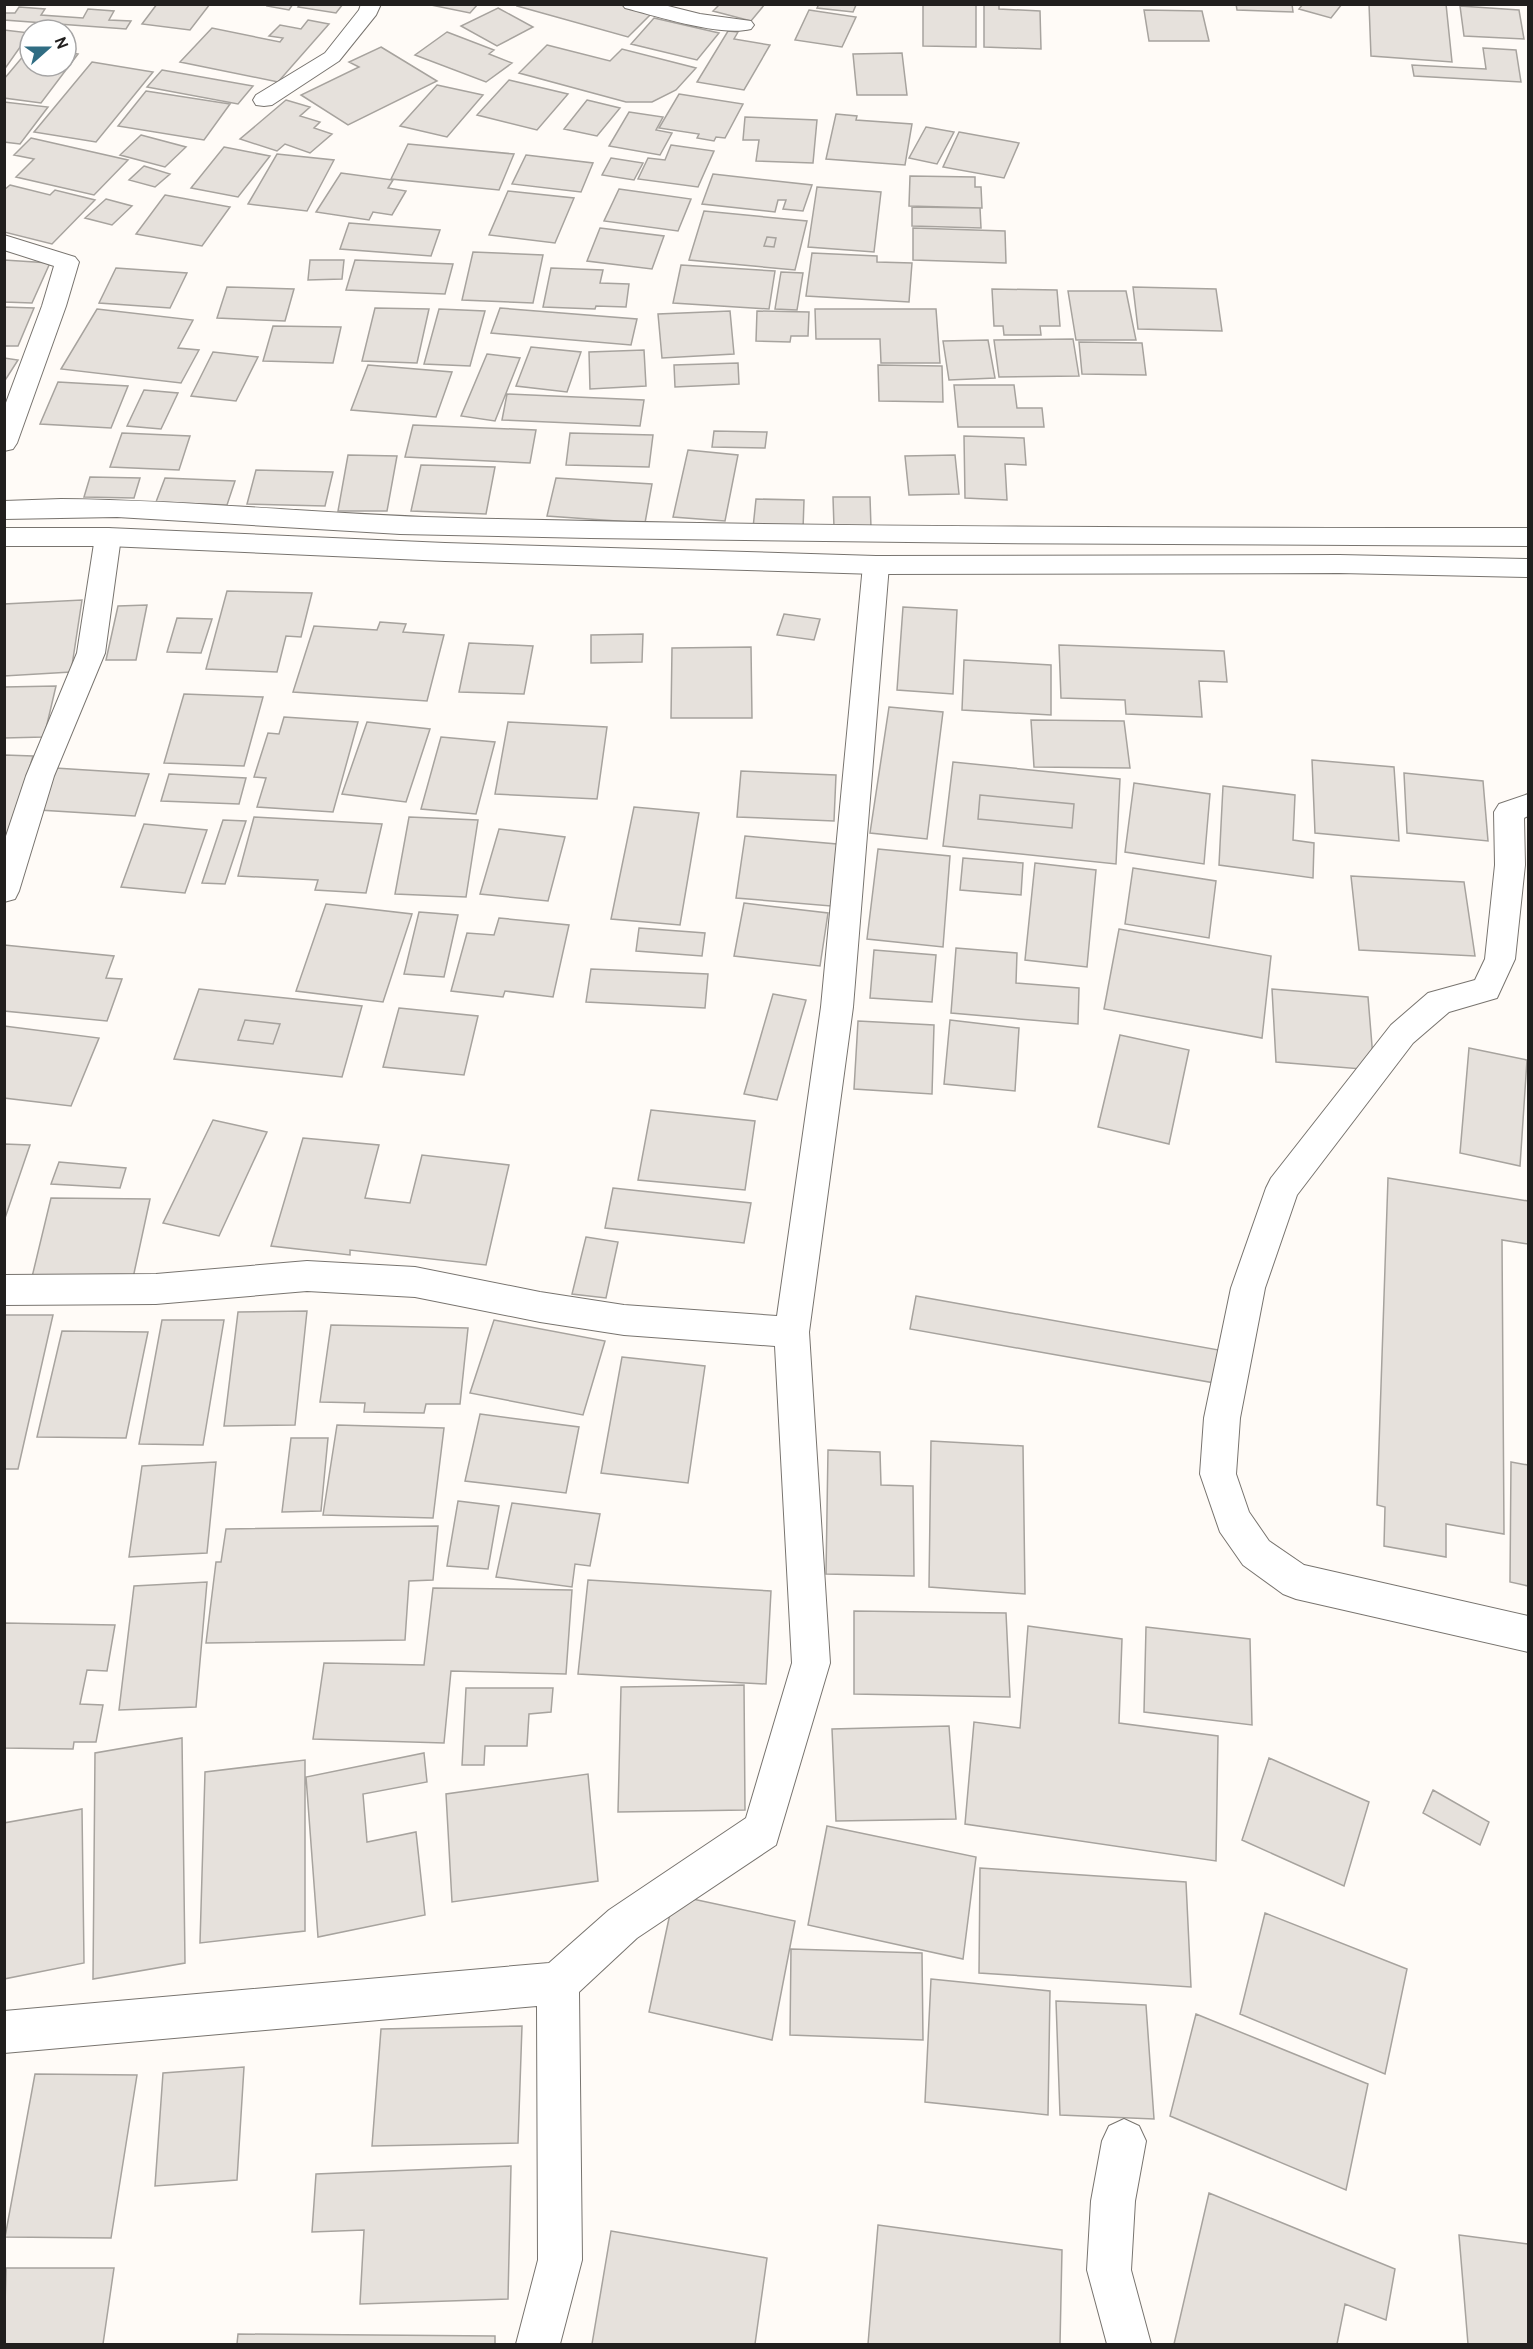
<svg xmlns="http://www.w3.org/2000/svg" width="1533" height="2349" font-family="Overpass,sans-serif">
<rect width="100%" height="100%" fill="#fffbf7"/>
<!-- building -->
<path fill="#e6e1dc" stroke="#a7a39e" stroke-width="1.5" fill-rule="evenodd" d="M157,4H210L190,30L142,24Z
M268,4H293L289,10L267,6Z
M300,4H343L336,13L298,7Z
M426,4H478L470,13Z
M518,4H618L651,14L628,37L517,6Z
M720,4H765L751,21L713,11Z
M819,4H850L856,5L853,12L817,8Z
M923,4H976V47L923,46Z
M984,4H999V9L1040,11L1041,49L984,47Z
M1236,4H1292L1293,12L1237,10Z
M1303,4H1342L1331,18L1299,9Z
M1369,4H1446L1452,62L1371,56Z
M1460,6L1519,10L1524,39L1464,36Z
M19,7L45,9L41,15L83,18L88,9L114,11L109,20L131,21L126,29L4,20V13H15Z
M498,8L533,27L497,46L461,26Z
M809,10L856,17L842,47L795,40Z
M1144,10L1202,11L1209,41H1149Z
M654,18L719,33L697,60L631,44Z
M308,20L329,24L278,82L180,62L212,28L280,42L283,38L269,36L280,25L301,29Z
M4,30L30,33L4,70Z
M728,31L738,32L734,39L770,45L744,90L697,82Z
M447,32L494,50L489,54L512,63L486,82L415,55Z
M547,45L610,61L622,49L696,68L676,90L652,102H626L519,73Z
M381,47L437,81L348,125L301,95L359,67L349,62Z
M30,48V66H66V52L78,54L41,103L4,98V79Z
M1483,48L1516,50L1521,82L1414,76L1412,65L1486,69Z
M902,53L907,95H857L853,54Z
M92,62L153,72L96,142L34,132Z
M162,70L253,86L238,104L147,87Z
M509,80L568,94L537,130L477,115Z
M437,85L483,95L447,137L400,126Z
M146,91L230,104L204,140L118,126Z
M679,94L743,104L725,138L716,137L714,141L697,138L699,134L659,128Z
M286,100L310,107L300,116L320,122L314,128L332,134L310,153L285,144L277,151L240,139Z
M587,100L620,108L597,136L564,129Z
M4,102L48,107L20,144L4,142Z
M629,112L663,117L656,130L672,133L660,155L609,146Z
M836,114L857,116L856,120L912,124L905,165L826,159Z
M745,117L817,120L813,163L756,161L759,140H743Z
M926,127L954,132L937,164L909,158Z
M959,132L1019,143L1004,178L943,167Z
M141,135L186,147L165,167L120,155Z
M31,138L128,160L94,195L16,177L34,159L14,155Z
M408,144L514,154L499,190L391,179Z
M671,145L714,151L698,187L638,179L648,158L665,160Z
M224,147L270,156L238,197L191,188Z
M277,154L334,160L307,211L248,204Z
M526,155L593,163L581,192L512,184Z
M611,158L643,163L634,180L602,175Z
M144,166L170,174L155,187L129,180Z
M341,173L393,180L388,188L406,191L392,215L373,212L369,220L316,212Z
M713,174L812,185L803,211L783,209L786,200H778L775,212L702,204Z
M910,176L975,177V187H981L982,208L909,206Z
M10,185L50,195L55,190L95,200L52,244L4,232V190Z
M817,187L881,192L874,252L808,247Z
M619,189L691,199L678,231L604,221Z
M508,191L574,198L555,243L489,235Z
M165,195L230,207L202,246L136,234Z
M106,199L132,206L112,225L85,218Z
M912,207L980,208L981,228L912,226Z
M704,211L807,221L795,270L689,260ZM767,237L776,238L774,247L764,246Z
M349,223L440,230L431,256L340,249Z
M600,228L664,236L652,269L587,261Z
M913,228L1005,231L1006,263L913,260Z
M767,237L776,238L774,247L764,246Z
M473,252L543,255L533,303L462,300Z
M812,253L877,256V262L912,263L909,302L806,296Z
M4,260L50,263L32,303L4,302Z
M310,260H344L342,279L308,280Z
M355,260L453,264L445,294L346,290Z
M681,265L775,271L769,309L673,303Z
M116,268L187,273L170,308L99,303Z
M551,268L603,270L600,283L629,284L626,307L596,306L595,309L543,307Z
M781,272L803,273L797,310L775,309Z
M227,287L294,289L285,321L217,318Z
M1133,287L1216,289L1222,331L1138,329Z
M992,289L1057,290L1060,326H1040L1041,335H1004L1003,326H994Z
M1068,291H1126L1136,340H1076Z
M4,307L34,308L18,346H4Z
M375,308L429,309L417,363L362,361Z
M500,308L637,319L631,345L491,333Z
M97,309L193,320L178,348L199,350L181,383L61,369Z
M439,309L485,311L470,366L424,364Z
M815,309H936L940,363H881L880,339H816Z
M730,311L734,354L662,358L658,314Z
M757,311L809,312L808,336H791L790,342L756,341Z
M273,326L341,327L333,363L263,361Z
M1073,339L1079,376L999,377L994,340Z
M988,340L995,378L949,380L943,341Z
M1079,342L1142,343L1146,375L1082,374Z
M531,347L581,352L567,392L516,386Z
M644,350L646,386L590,389L589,352Z
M213,352L258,357L236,401L191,396Z
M487,354L520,358L495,421L461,416Z
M4,358L18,360L4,382Z
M738,363L739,384L675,387L674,365Z
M368,365L452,372L436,417L351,410Z
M878,365L942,366L943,402L879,401Z
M58,382L128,386L111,428L40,424Z
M954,385H1014L1017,408H1042L1044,427H958Z
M144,390L178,393L161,429L127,426Z
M507,394L644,400L640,426L502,420Z
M413,425L536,430L530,463L405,457Z
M714,431L767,432L765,448L712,447Z
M122,433L190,436L179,470L110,467Z
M570,433L653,435L649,467L566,465Z
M964,436L1024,438L1026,465L1005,464L1007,500L965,498Z
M688,450L738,455L725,521L673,517Z
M348,455L397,456L387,511H338Z
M955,455L959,494L909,495L905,456Z
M421,465L495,467L486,514L411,511Z
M256,470L333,472L325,506L247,504Z
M90,477L140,478L134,498L84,497Z
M165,478L235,481L227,505L156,502Z
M556,478L652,484L645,523L547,516Z
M833,497H870L871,528H834Z
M756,499L804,500L803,530L753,528Z
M227,591L312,593L301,637L286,636L277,672L206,669Z
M82,600L71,672L4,676V604Z
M147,605L136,660H106L118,606Z
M903,607L957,610L953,694L897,690Z
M784,614L820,619L814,640L777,635Z
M177,618L212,619L201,653L167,652Z
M380,622L406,624L403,632L444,635L427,701L293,692L314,626L377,630Z
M643,634L642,662L591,663V635Z
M469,643L533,646L524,694L459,692Z
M1059,645L1224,651L1227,682L1199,681L1202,717L1126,714L1125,700L1061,698Z
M751,647L752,718H671L672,648Z
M964,660L1051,665V715L962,710Z
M56,686L44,737L4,738V687Z
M184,694L263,697L244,766L164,763Z
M889,707L943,712L927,839L870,833Z
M284,717L358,722L333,812L257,807L266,778L254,777L268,733L279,734Z
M1031,720L1124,721L1130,768L1034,767Z
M367,722L430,729L406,802L342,794Z
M508,722L607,727L597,799L495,794Z
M441,737L495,742L476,814L421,809Z
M4,755L33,756L10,834H4Z
M1312,760L1394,767L1399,841L1315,833Z
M953,762L1120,779L1116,864L943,846ZM980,795L1074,804L1072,828L978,819Z
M55,768L149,774L135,816L39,810Z
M741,771L836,775L834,821L737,817Z
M1404,773L1483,781L1488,841L1407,833Z
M169,774L246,778L239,804L161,801Z
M1134,783L1210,794L1204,864L1125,852Z
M1223,786L1295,795L1293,840L1314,843L1313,878L1219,865Z
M980,795L1074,804L1072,828L978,819Z
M634,807L699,813L680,925L611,919Z
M254,817L382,824L366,893L315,890L318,880L238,876Z
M409,817L478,820L466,897L395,894Z
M223,820L246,821L225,884L202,883Z
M144,824L207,830L185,893L121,887Z
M499,829L565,837L548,901L480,894Z
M745,836L837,844L831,906L736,898Z
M878,849L950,856L943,947L867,939Z
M963,858L1023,863L1021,895L960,890Z
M1035,863L1096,870L1087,967L1025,960Z
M1133,868L1216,881L1209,938L1125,924Z
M1351,876L1464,882L1475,956L1359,950Z
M744,903L828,913L820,966L734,956Z
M326,904L412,914L383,1002L296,991Z
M419,912L458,915L444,977L404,974Z
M499,918L569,925L553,997L505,991L503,997L451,991L467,933L494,935Z
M639,928L705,933L702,956L636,951Z
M1119,929L1271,956L1262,1038L1104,1009Z
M4,945L114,956L106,978L122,979L107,1021L4,1011Z
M956,948L1017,953L1016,983L1079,988L1078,1024L951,1013Z
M874,950L936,955L932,1002L870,998Z
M591,969L708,974L705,1008L586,1002Z
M199,989L362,1006L342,1077L174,1059ZM245,1020L280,1024L273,1044L238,1040Z
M1272,989L1368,997L1374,1070L1276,1062Z
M773,994L806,1000L777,1100L744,1094Z
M399,1008L478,1016L464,1075L383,1067Z
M245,1020L280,1024L273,1044L238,1040Z
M950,1020L1019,1028L1015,1091L944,1084Z
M858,1021L934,1025L932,1094L854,1089Z
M4,1026L99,1038L71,1106L4,1098Z
M1120,1035L1189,1050L1169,1144L1098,1127Z
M1469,1048L1527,1060L1520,1166L1460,1153Z
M651,1110L755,1121L745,1190L638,1180Z
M213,1120L267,1132L219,1236L163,1223Z
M303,1138L379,1145L365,1198L410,1203L422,1155L509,1165L486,1265L350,1250V1255L271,1246Z
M4,1144L30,1145L4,1221Z
M59,1162L126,1168L120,1188L51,1184Z
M1388,1178L1528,1201V1244L1502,1240L1504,1534L1446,1524V1557L1384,1546L1385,1507L1377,1505Z
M613,1188L751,1203L744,1243L605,1228Z
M51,1198L150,1199L133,1278L32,1277Z
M586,1237L618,1242L606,1298L572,1294Z
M916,1296L1230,1352L1226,1385L910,1329Z
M307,1311L295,1425L224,1426L238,1312Z
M4,1315H53L18,1469H4Z
M162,1320H224L203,1445L139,1444Z
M494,1320L605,1341L583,1415L470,1393Z
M331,1325L468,1328L460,1404H426L424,1413L364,1412L365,1403L320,1402Z
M62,1331L148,1332L126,1438L37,1437Z
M622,1357L705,1366L688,1483L601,1473Z
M480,1414L579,1427L566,1493L465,1481Z
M337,1425L444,1428L433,1518L323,1515Z
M291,1438H328L321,1511L282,1512Z
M931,1441L1023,1446L1025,1594L929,1587Z
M828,1450L880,1452L881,1485L913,1486L914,1576L826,1574Z
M216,1462L207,1553L129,1557L142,1466Z
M1511,1462L1528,1465V1586L1510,1582Z
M458,1501L499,1506L488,1569L447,1566Z
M512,1503L600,1514L590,1566L575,1564L572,1587L496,1577Z
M438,1526L433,1580L409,1581L405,1640L206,1643L216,1562H221L226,1529Z
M588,1580L771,1591L766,1684L578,1674Z
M207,1582L196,1707L119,1710L134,1586Z
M433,1588L572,1590L566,1674L451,1671L444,1743L313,1739L324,1663L424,1665Z
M854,1611L1006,1613L1010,1697L854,1694Z
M4,1623L115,1625L107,1671L87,1670L80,1704L103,1705L96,1742H74L73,1749L4,1748Z
M1028,1626L1122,1639L1119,1723L1218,1736L1216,1861L965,1824L974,1722L1020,1728Z
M1146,1627L1250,1639L1252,1725L1144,1712Z
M744,1685L745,1810L618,1812L621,1687Z
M466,1688H553L551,1712L529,1714L527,1746H485L484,1765H462Z
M949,1726L956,1819L836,1821L832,1729Z
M182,1738L185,1963L93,1979L95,1753Z
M424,1753L427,1782L363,1794L367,1842L416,1832L425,1915L318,1937L306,1777Z
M1269,1758L1369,1802L1344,1886L1242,1840Z
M305,1760V1931L200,1943L205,1772Z
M588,1774L598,1881L452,1902L446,1794Z
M1433,1790L1489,1822L1480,1845L1423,1813Z
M82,1809L84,1963L4,1979V1823Z
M827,1826L976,1857L963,1959L808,1925Z
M980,1868L1186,1882L1191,1987L979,1973Z
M674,1895L795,1921L772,2040L649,2012Z
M1265,1913L1407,1969L1385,2074L1240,2014Z
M791,1949L922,1953L923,2040L790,2035Z
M931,1979L1050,1991L1048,2115L925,2102Z
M1056,2001L1146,2005L1154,2119L1060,2115Z
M1196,2014L1368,2084L1346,2190L1170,2116Z
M522,2026L518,2143L372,2146L381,2029Z
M244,2067L237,2180L155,2186L163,2073Z
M35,2074L137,2075L111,2238L5,2237Z
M511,2166L508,2299L360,2304L364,2230L312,2232L316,2174Z
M1209,2193L1395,2269L1386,2320L1345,2304L1337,2344H1174Z
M878,2225L1062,2250L1060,2344H868Z
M611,2231L767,2258L755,2344H592Z
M1459,2235L1528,2244V2344H1468Z
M6,2268H114L103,2344H4Z
M238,2334L495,2336V2344H237Z"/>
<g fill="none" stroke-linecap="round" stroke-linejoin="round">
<defs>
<path id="street" d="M361,4H381L376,15L339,61L272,105L264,106L256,105L253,100L256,95L325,53L359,10Z
M622,4H660L700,14L751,21L754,25L751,29C721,37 656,16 625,8Z
M4,235L75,257L79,262L66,306L17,443L13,449L4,451V408L42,306L54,266L4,250Z
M108,528L117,531L121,537L105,653L54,776L19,891L15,899L4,902V842L26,776L77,653L95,537L99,531Z
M876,556L885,559L889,565L853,1007L809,1332L830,1663L776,1845L637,1938L579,1992L582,2260L560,2344H516L538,2260L537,2006L4,2053V2011L549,1963L609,1910L746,1818L792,1663L775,1346L624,1335L540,1322L415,1297L307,1291L156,1304L4,1305V1275L156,1274L307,1261L415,1267L540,1292L624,1305L777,1316L821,1007L863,565L867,559Z
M1528,794V816L1524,818L1525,865L1515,959L1497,998L1449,1012L1413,1043L1297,1195L1265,1288L1240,1418L1236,1474L1249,1512L1269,1541L1304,1565L1528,1616V1652L1296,1599L1283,1594L1243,1565L1220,1532L1200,1474L1204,1418L1231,1288L1266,1188L1271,1178L1391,1025L1428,993L1475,980L1485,959L1495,865L1494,812L1499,804Z
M1124,2119L1139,2126L1146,2141L1135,2201L1131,2270L1151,2344H1107L1087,2270L1091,2201L1102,2141L1109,2126Z"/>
<path id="primary" d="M61,499C194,500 326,515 458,518C815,527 1172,528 1528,528V546L992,543L590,538L400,534L117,517L4,519V501Z
M4,528H108L445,543L876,556L1339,555L1528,559V577L1339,573L876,574L445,561L108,546H4Z"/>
</defs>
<!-- street casing -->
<use href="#street" stroke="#78746f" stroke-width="2"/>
<!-- primary casing -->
<use href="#primary" stroke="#78746f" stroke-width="2"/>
<!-- street -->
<use href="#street" fill="#fff" fill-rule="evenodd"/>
<!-- primary -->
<use href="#primary" fill="#fff" fill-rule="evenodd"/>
</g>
<!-- border -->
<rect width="1533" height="2349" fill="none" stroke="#211f1e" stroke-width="12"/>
<!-- north arrow -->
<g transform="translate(48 48) rotate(69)"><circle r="28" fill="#ffffff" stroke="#a6a5a5" stroke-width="1.5"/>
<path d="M0-4.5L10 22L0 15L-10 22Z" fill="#306d83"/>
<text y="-9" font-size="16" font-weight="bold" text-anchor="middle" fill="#211f1e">N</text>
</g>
</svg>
